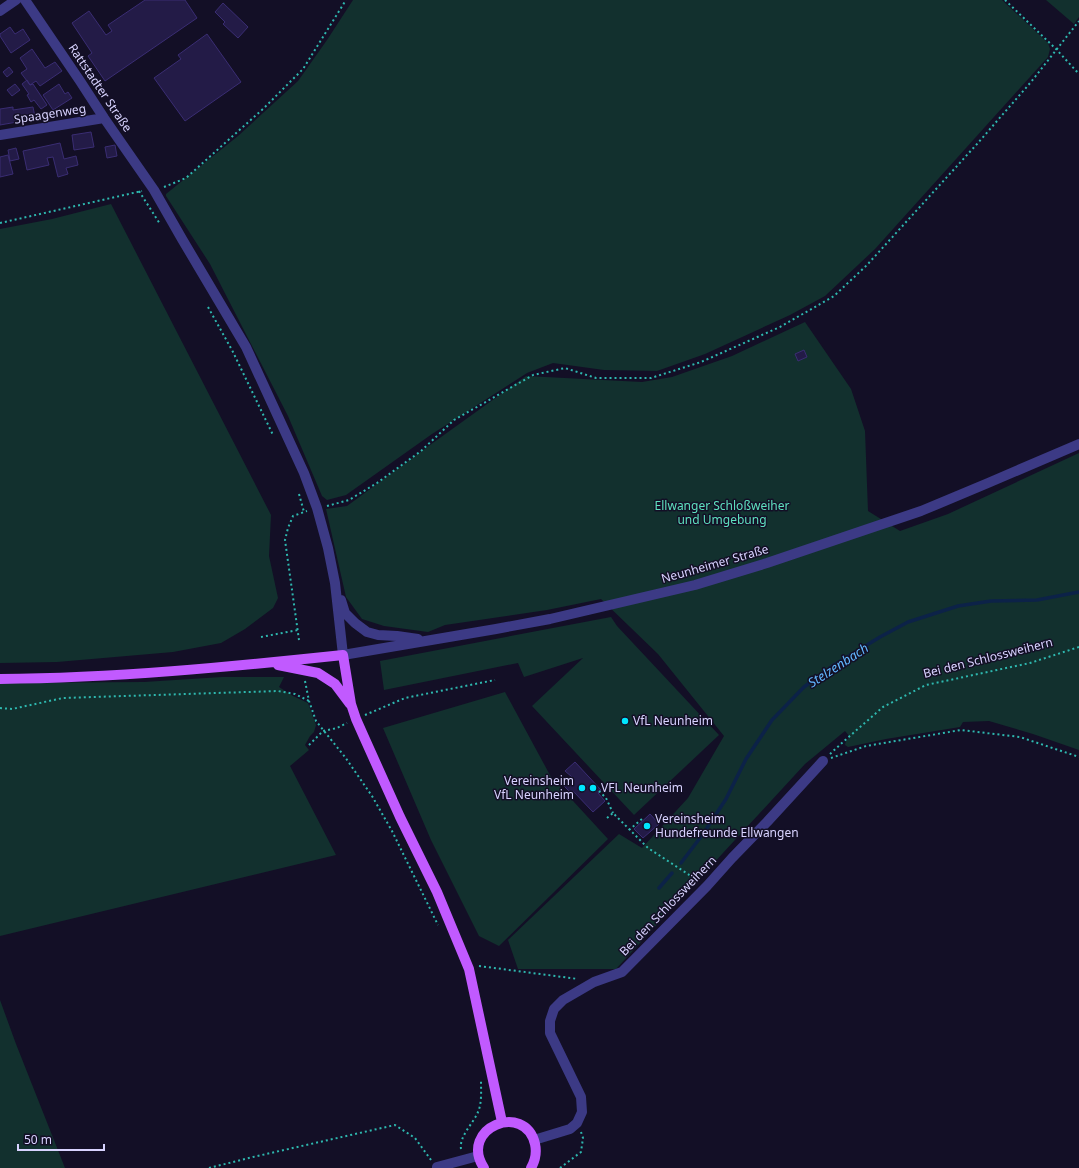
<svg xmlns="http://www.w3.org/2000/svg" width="1079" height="1168" font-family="'Noto Sans',sans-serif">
<rect width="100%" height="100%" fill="#130f26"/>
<!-- green -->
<path fill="#12302e" d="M353,0H1002L1048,43L1050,49L1048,57L875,249L825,296L790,315L705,354L657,371L604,370L553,363L527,373L432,434L346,495L327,500L322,496L288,416L210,264L166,196V194L238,136L298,81L327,40Z
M1046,0H1079V17L1074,24Z
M111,204L271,515L269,556L278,598L273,608L245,629L221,643L173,652L57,662L0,663V229L52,219Z
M805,322L851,389L865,431L868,511L900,531L948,514L1079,453V750L1033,734L989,721L963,722L960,727L886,739L848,747L845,745L846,741L850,737L845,731L805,764L616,969H518L508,940L619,834L642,848L688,798L724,736L658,654L601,599L547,610L445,625L428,632L384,626L362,619L346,597L326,509L347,506L430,445L526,376L642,382L672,377L732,356Z
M611,617L617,626L719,735L634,815L532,706L583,658L524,677L518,663L384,690L380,661Z
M222,677H284L279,687L293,696L308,703L316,725L314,732L310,736L305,745L309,750L290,766L336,855L0,936V683L144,682Z
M505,692L551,777L608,839L499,946L479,936L431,840L383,728Z
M0,1000L16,1044L65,1168H0Z"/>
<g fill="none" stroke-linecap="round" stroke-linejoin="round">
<!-- stream -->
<path stroke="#0c2248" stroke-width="3.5" d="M681,863L703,834L726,799L746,759L772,720L804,687L834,665L880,637L908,622L958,606L991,601L1037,600L1079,592
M659,888L672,873"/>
</g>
<!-- building -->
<path fill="#231b47" stroke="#3a2d73" d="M145,0H185L197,18L105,81L88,56L92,53L72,23L89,11L106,35L112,31L108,25Z
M223,3L248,27L238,38L223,24L225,22L215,12Z
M10,27L15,34L23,29L30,40L11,53L0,36V34Z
M207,34L241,82L185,121L154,78L181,59L178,55Z
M32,49L45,68L55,62L62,71L40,86L36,81L30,85L21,73L27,69L20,58Z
M9,67L13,72L7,77L3,72Z
M27,80L30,85L33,84L47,105L41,109L34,100L31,102L27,95L29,94L22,84Z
M15,84L20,90L12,96L7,90Z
M59,84L65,94L68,92L72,98L53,110L43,95Z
M13,107V110L33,107L35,117L17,120V122L0,125V109Z
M91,132L94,147L74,150L72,135Z
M60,143L64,159L76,156L78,165L66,168L68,174L58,177L53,157L47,158L49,165L27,170L23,151Z
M115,145L117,156L107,158L105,147Z
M16,148L19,159L10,161L8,150Z
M8,155L13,174L0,177V157Z
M804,350L807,357L798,361L795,354Z
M575,762L601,790L598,793L605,801L593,812L573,791L571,793L563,785L572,777L565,771Z
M650,814L659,824L643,838L634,829Z"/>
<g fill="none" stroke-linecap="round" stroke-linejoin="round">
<!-- path -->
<path stroke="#2eb8af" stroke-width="2" stroke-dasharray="2 3" stroke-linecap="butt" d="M1005,0L1056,49L1079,74
M164,187L186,178L264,108L303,69L346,0
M139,191L160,224
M0,223L142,191
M208,307L233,352L273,435
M299,494L304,512
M327,506L349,500L377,483L421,451L454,420L533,375L565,368L596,378H651L701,362L780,327L834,296L867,265L977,144L1031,82L1079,21
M261,637L298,630
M299,640L285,540L288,528L293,516L307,511
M305,681L309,701L316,721L345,757L372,796L392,831L438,925
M0,708L12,709L63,698L278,691L295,694L309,701
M365,715L405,698L495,680
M309,745L323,731L337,728L347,723
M830,754L843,742L883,707L926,685L1030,663L1079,647
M831,758L866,746L961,730L1020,737L1079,757
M599,791L606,798L613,813
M607,818L613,813L648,848L697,880
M629,830L643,818L644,819
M479,966L578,979
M461,1149C459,1136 473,1124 478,1112C482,1103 481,1091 481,1081
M209,1168L253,1157L395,1125L415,1138L431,1160
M560,1168L581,1152L583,1138L581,1132"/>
<!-- minor -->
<path stroke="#3c3a85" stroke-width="10" d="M25,0L80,81L104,118L154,190L182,239L246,347L304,473L317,508L328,548L335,583L343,655L496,629L550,619L695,585L767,563L921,511L988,483L1079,444
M0,11L16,0
M0,135L104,118
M341,600L345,613L355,623L367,632L378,635L397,636L418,639
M534,1140L570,1129L577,1123L582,1112L581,1097L550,1033V1021L554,1009L563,1000L594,982L622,972L707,886L732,858L767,822L823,761
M437,1167L478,1156"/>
<!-- major -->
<path stroke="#c15aff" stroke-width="10" d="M278,665L318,673L335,684L350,704
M0,679C115,678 229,667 343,655L351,704L356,719L364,737L400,817L437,892L469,969L502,1122
M484,1168C458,1128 525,1101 535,1144C537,1153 535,1161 531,1168"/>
</g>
<!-- markers -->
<g fill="#00e6fe" stroke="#130f26" stroke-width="1.5">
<circle cx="625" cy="721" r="4"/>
<circle cx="582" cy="788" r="4"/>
<circle cx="593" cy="788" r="4"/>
<circle cx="647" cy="826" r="4"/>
</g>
<g text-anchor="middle" stroke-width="3" stroke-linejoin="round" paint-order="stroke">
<!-- street labels -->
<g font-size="12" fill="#d8d3ff" stroke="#130f26">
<text transform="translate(100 88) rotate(56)" y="4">Rattstadter Straße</text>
<text transform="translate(50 114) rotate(-9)" y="4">Spaagenweg</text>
<text transform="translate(715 564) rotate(-16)" y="4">Neunheimer Straße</text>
<text transform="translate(988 658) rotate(-14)" y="4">Bei den Schlossweihern</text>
<text transform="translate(668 906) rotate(-46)" y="4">Bei den Schlossweihern</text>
</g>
<!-- park labels -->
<g font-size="12" fill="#5ee0bf" stroke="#130f26">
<text x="722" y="510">Ellwanger Schloßweiher<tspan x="722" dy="14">und Umgebung</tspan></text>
</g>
<!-- poi labels -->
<g font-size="12" fill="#d8d3ff" stroke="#130f26" text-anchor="start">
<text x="633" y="725">VfL Neunheim</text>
<text x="574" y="785" text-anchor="end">Vereinsheim<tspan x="574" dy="14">VfL Neunheim</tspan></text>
<text x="601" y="792">VFL Neunheim</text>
<text x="655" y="823">Vereinsheim<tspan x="655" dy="14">Hundefreunde Ellwangen</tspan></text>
</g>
<!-- water labels -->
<g font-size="13" font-style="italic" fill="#61b7ff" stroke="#130f26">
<text transform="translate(838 665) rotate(-33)" y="5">Stelzenbach</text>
</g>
</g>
<!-- scale -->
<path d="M18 1144v6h86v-6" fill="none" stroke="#d8d3ff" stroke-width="2"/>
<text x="24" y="1144" font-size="12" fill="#d8d3ff" stroke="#130f26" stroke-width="3" paint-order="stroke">50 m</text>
</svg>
